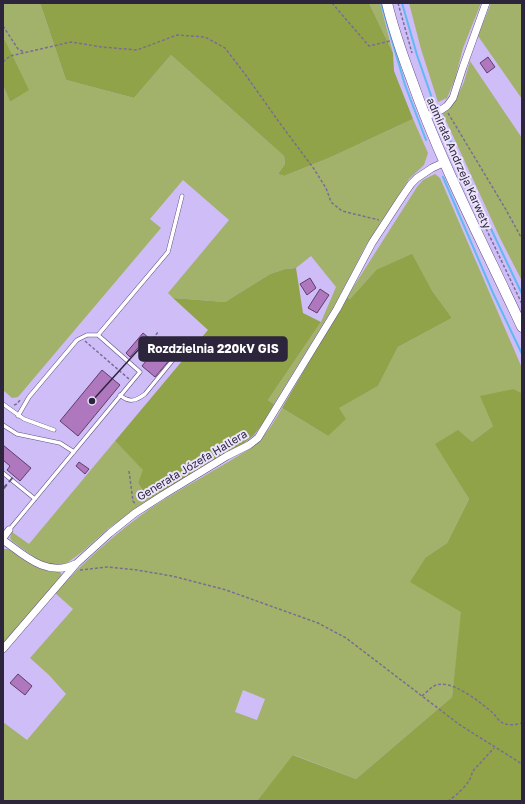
<svg xmlns="http://www.w3.org/2000/svg" width="525" height="804" font-family="'Golos Text',sans-serif">
<rect width="100%" height="100%" fill="#cfbdf7"/>
<!-- green -->
<path fill="#a2b26a" fill-rule="evenodd" d="M3,3H40L66,80L134,98L171,55L284,156L285,164L278,174L284,176L329,158L413,119L428,153L424,165L409,179L365,247L336,303L274,404L268,400L321,322L336,287L311,256L296,268L285,269L270,274L225,302L173,298L168,293L229,220L183,180L150,219L161,228L18,397L12,398L3,390V85L10,102L28,90L3,36Z
M369,3H380L393,53Z
M409,3H481L463,48L455,79L447,98L438,102L421,49Z
M491,3H522V99L478,36Z
M470,61L522,138V281L501,240L442,112L455,101L464,82Z
M435,174L440,178L522,368V393L514,389L493,426L471,443L436,444L469,499L447,543L426,557L462,612L452,697L356,779L294,755L257,801H3V722L27,740L66,694L49,675L30,658L73,609L55,593C84,561 116,533 151,508C183,487 216,470 248,450C265,437 271,427 282,408L328,436L338,408L378,386L398,347L452,318L431,289L376,270L350,299L347,297L417,187L423,180ZM243,690L265,699L257,720L235,712Z
M115,441L144,470L138,483L149,500L109,528L82,552L67,563L58,565L41,562L12,541L10,538L12,532L29,544Z
M4,549H10C27,563 37,571 60,572L62,575C44,600 22,621 3,646V550Z"/>
<!-- forest -->
<path fill="#91a348" d="M40,3H369L393,53L394,71L413,119L329,158L284,176L278,174L285,164L284,156L171,55L134,98L66,80Z
M3,36L29,90L10,102L3,85Z
M412,254L431,289L452,318L398,347L378,386L339,408L346,419L328,436L282,408L347,297L350,299L376,270Z
M296,268L303,313L321,322L268,400L274,404L263,423L254,435L243,444L206,464L149,500L138,483L143,470L115,441L208,330L173,298L225,302L270,274L285,269Z
M514,389L522,393V801H257L293,755L356,779L452,697L461,612L410,582L426,557L447,543L469,499L435,444L458,430L472,442L493,426L480,396Z"/>
<g fill="none" stroke-linecap="round" stroke-linejoin="round">
<!-- stream -->
<path stroke="#5fb9f2" stroke-width="2" d="M381,3L405,85L426,140
M402,3L417,55L434,104
M441,119L462,168L522,294
M443,177L493,293L522,354"/>
</g>
<!-- building -->
<path fill="#af77be" stroke="#603d69" d="M488,57L495,67L487,73L480,63Z
M310,278L316,288L307,295L300,284Z
M320,289L329,295L317,313L308,308Z
M143,333L172,357L155,377L142,366L154,351L143,342L130,357L126,353Z
M102,370L120,385L78,436L60,421Z
M3,445L31,468L20,481L7,470L10,466L3,460Z
M79,462L89,469L85,474L76,466Z
M18,674L32,686L25,695L10,683Z"/>
<g fill="none" stroke-linecap="round" stroke-linejoin="round">
<defs>
<path id="service" d="M98,335L168,252L182,196
M120,395C129,403 136,401 145,394L177,355C180,349 179,345 175,340
M3,404L24,419L54,430
M3,425L17,434L60,443L74,452
M3,473L35,499
M9,530L140,372L98,335H87L77,340L29,397L18,416"/>
<path id="minor" d="M425,117L441,110L447,106L453,98L463,67L486,3
M3,538L9,530
M3,540C24,555 47,578 75,564
M3,649L77,563L110,533L135,513L163,495L227,456L249,445L258,438L337,309L372,243L402,197L411,184L417,178L432,168L445,162"/>
<path id="secondary" d="M387,3C393,28 402,54 411,78C441,164 484,245 522,327"/>
</defs>
<!-- service casing -->
<use href="#service" stroke="#5f4e80" stroke-width="4.5"/>
<!-- minor casing -->
<use href="#minor" stroke="#5f4e80" stroke-width="8"/>
<!-- secondary casing -->
<use href="#secondary" stroke="#5f4e80" stroke-width="11"/>
<!-- path -->
<path stroke="#796d94" stroke-width="1.5" stroke-dasharray="3 2" stroke-linecap="butt" d="M332,3L369,46L390,41
M398,3L412,53
M3,26L18,49L24,52
M3,62L10,56L71,42L102,47L137,50L177,35L205,37L225,48L245,74L279,122L314,169L326,188L331,202L342,211L379,220
M448,113L505,208L522,239
M471,197L522,304
M153,339L158,332
M85,341L129,379
M162,345L166,339
M14,405L17,404L20,400
M129,471L133,501L136,505
M80,570L108,567L137,570L172,576L226,590L318,623L346,638L460,725L522,764
M422,696C426,693 430,688 434,686C450,677 481,703 493,713C496,716 498,720 501,722C507,726 516,725 522,723
M448,801C456,796 472,782 472,772L494,748"/>
<!-- service -->
<use href="#service" stroke="#fff" stroke-width="3.5"/>
<!-- minor -->
<use href="#minor" stroke="#fff" stroke-width="7"/>
<!-- secondary -->
<use href="#secondary" stroke="#fff" stroke-width="10"/>
<!-- rail -->
<path stroke="#63587a" stroke-width="2" stroke-dasharray="6 3" stroke-linecap="butt" d="M3,489L14,476"/>
</g>
<g text-anchor="middle" stroke-width="4" stroke-linejoin="round" paint-order="stroke">
<!-- street labels -->
<g font-size="11" fill="#2c253b" stroke="#ebe4fc">
<text transform="translate(459 163) rotate(66)" y="4">admirała Andrzeja Karwety</text>
<text transform="translate(192 465) rotate(-31)" y="4">Generała Józefa Hallera</text>
</g>
</g>
<!-- callouts -->
<path fill="none" stroke="#2c253b" stroke-width="1.5" d="M92 401L139 349"/>
<circle fill="#2c253b" stroke="#ebe4fc" stroke-width="1.5" cx="92" cy="401" r="4"/>
<rect fill="#2c253b" stroke="#2c253b" stroke-width="1.5" x="139" y="337" width="148" height="24" rx="4"/>
<g font-size="12" text-anchor="middle" font-weight="bold" fill="#fff">
<text x="213" y="353">Rozdzielnia 220kV GIS</text>
</g>
<!-- border -->
<rect width="525" height="804" fill="none" stroke="#2c253b" stroke-width="8"/>
</svg>
